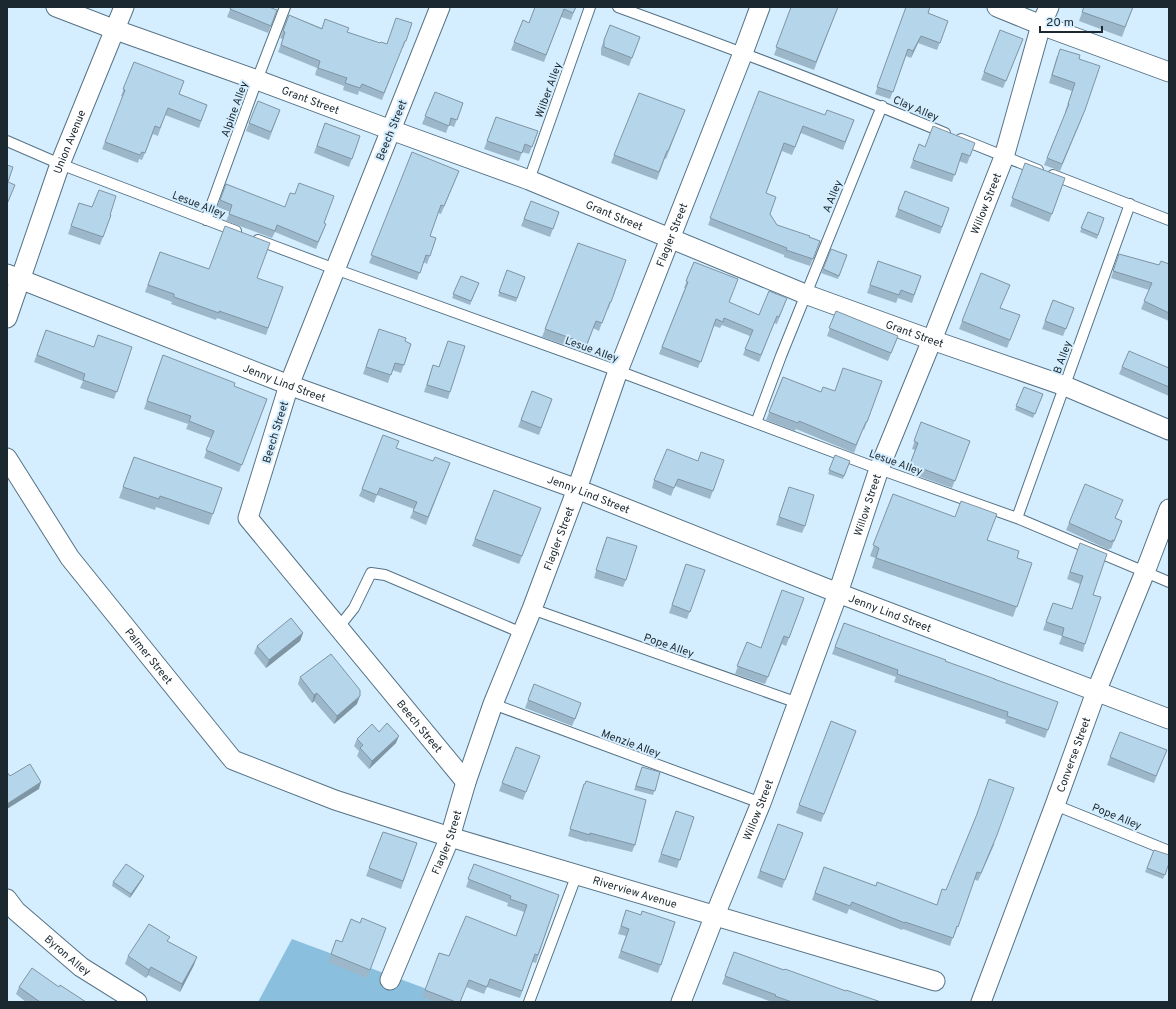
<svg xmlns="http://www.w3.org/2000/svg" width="1176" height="1009" font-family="Overpass,sans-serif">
<rect width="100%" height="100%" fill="#d4eeff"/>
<!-- green -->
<path fill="#8bbfde" d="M292,939L462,1002H258Z"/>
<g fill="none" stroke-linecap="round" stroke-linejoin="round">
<defs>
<path id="service" d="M618,7C728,47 837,88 945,133
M961,139L1038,170
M7,141L60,164L236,231
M1053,175L1169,220
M529,180L590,7
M206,220L257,80L285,7
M258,240L335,269L618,371L879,469L1017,518L1169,582
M756,423L781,356L882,106
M1017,518L1130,204
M532,609L798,703
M338,628L354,608L371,573L385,575L522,633
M493,704L761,803
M1055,805L1169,851
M529,1002L577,874"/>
<g id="minor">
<path id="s1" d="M56,7L116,30L257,80L391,130L529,180L805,294L932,340L1065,386L1169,430"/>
<path id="s2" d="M440,7L289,385L248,518L466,782"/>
<path d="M997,7L1041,25L1169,72"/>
<path id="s3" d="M7,274L289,385L577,489L838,593L1169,719"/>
<path id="s4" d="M7,318L60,164L124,7"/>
<path id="s5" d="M7,458L70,558L233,760L335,800L450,837L935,981"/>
<path id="s6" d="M7,899L16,911L81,967L137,1002"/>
<path id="s7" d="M390,980L450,837L466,782L493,704L532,609L577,489L618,371L743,53L760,7"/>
<path id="s8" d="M681,1002L715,915L761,803L838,593L879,469L932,340L1004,157L1041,25L1049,7"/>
<path id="s9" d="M981,1002L1055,805L1096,692L1145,572L1169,509"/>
</g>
</defs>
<!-- service casing -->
<use href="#service" stroke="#567386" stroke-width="12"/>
<!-- minor casing -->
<use href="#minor" stroke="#567386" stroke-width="21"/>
<!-- service -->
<use href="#service" stroke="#fff" stroke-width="10"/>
<!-- minor -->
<use href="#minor" stroke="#fff" stroke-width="19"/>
</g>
<!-- wall -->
<path fill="#9cb7c9" d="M231,7L277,10L268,33L227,17Z
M535,7H576L571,20L561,17L544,62L511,50L523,20L529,23Z
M791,7H838L814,70L774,55Z
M906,7L928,13L948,21L937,50L918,43L911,58L906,56L890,99L875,94Z
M1084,7H1133L1122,37L1079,21Z
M289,15L322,28L325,19L347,32L380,43L386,44L412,23L403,48H402L382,100L359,91L358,95L343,90L344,86L315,75L317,68L278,52L283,39L280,38Z
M610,25L640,37L629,66L601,55V48Z
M1000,30L1023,39L1003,88L981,80Z
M1057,56L1079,59L1082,118L1060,171L1044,165L1066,112H1065L1072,91L1049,83Z
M134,62L179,94L207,105L199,128L165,115L158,136L153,134L142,160L139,159L138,163L102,149L123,97L121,96Z
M759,91L825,115L854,120L843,150L801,133L792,155L782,151L766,193L770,214L777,225L820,241L810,266L784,257V255L708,225Z
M435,92L463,103L454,127L449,125L446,133L422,124Z
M280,110L269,140L246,131L249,123Z
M685,110L666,159L665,158L657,180L611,163L614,155Z
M496,117L538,131L529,154L522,152L519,161L484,149Z
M325,123L360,136L349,167L314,153Z
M975,143L967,164L959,161L952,182L910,168L919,144L925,147Z
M412,152L456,179L441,214L438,213L430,236L436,238L427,264L423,262L417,280L369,263Z
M1025,163L1065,178L1049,222L1010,206Z
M226,184L326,224L316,249L275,232L272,238L226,221L230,212L217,207Z
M905,191L949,208L940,234L895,217Z
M531,201L559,212L550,237L521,226Z
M79,203L92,207L111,215L100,245L68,234Z
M1088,212L1104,218L1097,239L1080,232Z
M578,243L611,302L608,310L607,309L599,331L593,328L585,352L542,337Z
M831,249L847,255L838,279L821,273Z
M160,252L209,269L257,278L283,287L266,335L217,318L216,320L171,304L172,302L145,292Z
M1119,254L1159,265L1169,264V321L1141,309L1149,290L1111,278Z
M878,261L921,276L912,303L898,298L896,303L867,293Z
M694,262L729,303L759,315L787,298L777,324L774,323L759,362L743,355L750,336L722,325L720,328L714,326L698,368L659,354L685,288H684Z
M507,270L525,277L516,302L498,296Z
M981,273L1001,308L1020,315L1007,348L959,329Z
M461,276L479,283L470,305L452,298Z
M1053,300L1074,308L1063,336L1042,329Z
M836,311L898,336L888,361L827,336Z
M379,329L411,344L401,373L392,370L388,383L363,374Z
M46,330L94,347H132L114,399L80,388L83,381L34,362Z
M448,341L450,392L448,399L424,392L433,365L439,367Z
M163,355L234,386L267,399L239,472L204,458L211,438L186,429L188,424L144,409Z
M1122,367L1169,368V396L1119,374Z
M783,377L821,392L835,391L882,381L864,430L863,429L854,453L796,429L795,431L766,420Z
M1024,387L1043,394L1033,418L1015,410Z
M532,391L552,399L539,435L518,427Z
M921,422L970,441L952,488L907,472L915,450L912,449Z
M396,448L447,471L426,525L410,518L414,509L377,495L374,503L359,496L362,489Z
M835,455L850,461L843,479L828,474Z
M134,457L222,488L209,525L156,507L155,510L119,498Z
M724,460L710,499L675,486L671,496L652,488L654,480L698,461Z
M789,487L805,526L802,533L776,525Z
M494,490L541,508L519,564L472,546Z
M893,494L987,540L1017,558L1032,563L1013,617L872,568L875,558L870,556Z
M1116,518L1122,521L1111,549L1110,548L1109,550L1066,530L1069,523Z
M1080,543L1093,595L1085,644L1083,652L1059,644L1062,636L1043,630L1053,603L1072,609L1080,584L1067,579Z
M604,544L626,580L623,587L594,578Z
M686,564L705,570L687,619L669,613Z
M804,598L786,646L782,644L765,684L735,674L747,642L761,648Z
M844,623L945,661L1058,702L1045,738L1005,723L1006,720L894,682L896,677L832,654Z
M303,633L300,641L266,668L254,653L257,646Z
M300,677L357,704L334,724L314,701L312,703L298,684Z
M528,700L579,710L572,726L525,708Z
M831,721L856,731L821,822L796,813Z
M379,732L396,743L369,769L357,756L359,751L354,746L357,739Z
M516,747L540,756L523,800L499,791Z
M1167,750L1154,783L1107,765L1110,757Z
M642,767L660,772L653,795L634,790Z
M584,784L635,845L632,852L587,841V842L568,836Z
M676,811L694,817L677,868L658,862Z
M778,824L803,833L782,888L757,878Z
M383,832L417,843L401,889L366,876Z
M995,843L978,881L974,879L955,934H954L950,946L903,929L902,930L849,909L847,914L812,900L824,867L876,886L937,905L946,890Z
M1154,850L1169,863L1163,879L1145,872Z
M474,864L559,895L536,963L532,962L520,998L487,987L484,994L466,987L460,1002H435L422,997L439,953L449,956L516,936L524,912L507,906L508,903L466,887Z
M142,880L130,898L112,886L113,882Z
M626,910L641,915L675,922L658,973L618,958L626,936L618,934Z
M360,923L386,928L367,978L328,962L336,940L342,942Z
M168,942L194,965L180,992L148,975L146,978L125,964L128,956Z
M734,952L784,970L846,991L881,1002H772L722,984Z
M19,987H59L86,1002H26L16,994Z"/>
<!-- shaded-wall -->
<path fill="#7f95a4" d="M921,36L918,43L911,58L913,51Z
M303,633L300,641L266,668L269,660Z
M317,693L314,701L312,703L314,695Z
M360,696L357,704L334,724L337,716Z
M399,736L396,743L369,769L372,761Z
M41,782L39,789L7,809V804Z
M144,876L142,880L130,898L131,894Z
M197,957L194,965L180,992L182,984Z
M151,967L148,975L146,978L149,970Z"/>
<!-- building -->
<path fill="#b5d5ea" stroke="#7f95a4" d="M231,7H269L277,10L271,26L230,9Z
M535,7H576L573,13L564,9L546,55L514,42L523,20L529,23Z
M791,7H838L816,62L776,47Z
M906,7H930L928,13L948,21L940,43L921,36L913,51L908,49L893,92L877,87Z
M1084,7H1133L1125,27L1082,12Z
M289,15L322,29L325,19L349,28L347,32L380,43L381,42L387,44L396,18L412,23L406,41H405L384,93L362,84L360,88L345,83L347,78L318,68L320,61L281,45L285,32L283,31Z
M610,25L640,37L632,58L604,47V40Z
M1000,30L1023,39L1006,81L984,72Z
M1060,49L1080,55L1079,59L1100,66L1085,110L1062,164L1047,158L1069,104H1068L1075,83L1052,75Z
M134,62L184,81L179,94L207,105L201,121L168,108L160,128L155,126L145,153L142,152L140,155L105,142L125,90L123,89Z
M759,91L825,115L827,110L854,120L845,142L803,126L795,147L784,143L766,193L776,197L770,214L777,225L810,236L809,237L820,241L813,259L786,250L787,248L710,218Z
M435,92L463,103L457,120L451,118L449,126L425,116Z
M639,93L685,110L668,151H667L659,172L614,155Z
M258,101L280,110L271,132L249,123Z
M496,117L538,131L532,147L525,144L522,153L487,141Z
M325,123L360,136L352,159L317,146Z
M933,126L975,143L970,156L962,153L955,175L913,160L919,144L925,147Z
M412,152L459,171L444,206L441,205L430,236L436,238L430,256L426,255L420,273L371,255Z
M1025,163L1065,178L1052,214L1012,198Z
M7,165L13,167L8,182L15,185L7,204Z
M299,183L334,196L324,223L326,224L318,242L277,225L275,231L229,214L232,205L220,200L226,184L285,207L290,193L295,194Z
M99,190L116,196L110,215H111L103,237L71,226L79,203L92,207Z
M905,191L949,208L942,227L898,209Z
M531,201L559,212L553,229L524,219Z
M1088,212L1104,218L1098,235L1081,228Z
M225,226L270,243L257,278L283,287L268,328L219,311V313L174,297V294L148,285L160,252L209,269Z
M578,243L626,260L611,302H610L602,323L596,321L587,344L545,329Z
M831,249L847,255L839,276L823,269Z
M1119,254L1159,265L1161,261L1169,264V313L1144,301L1152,283L1113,271Z
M878,261L921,276L914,295L901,290L899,295L870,285Z
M694,262L738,279L729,302L759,315L769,291L787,298L779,317L777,316L761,355L745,349L753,330L724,318L723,322L716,319L701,362L662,347L688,282L686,281Z
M507,270L525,277L517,298L499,292Z
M981,273L1010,285L1000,308L1020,315L1010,340L962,321Z
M461,276L479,283L471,301L453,294Z
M1053,300L1074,308L1066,329L1045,321Z
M836,311L898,336L891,353L829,328Z
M379,329L406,338L405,341L411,344L404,365L395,363L391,375L366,367Z
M46,330L94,347L98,335L132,347L117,392L83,380L85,374L37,355Z
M448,341L465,346L450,392L427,385L433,365L439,367Z
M1129,351L1169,368V387L1122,367Z
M163,355L235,383L234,386L267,399L242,465L206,450L214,431L189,421L191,416L147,401Z
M843,368L882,381L867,422H866L856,445L799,421L798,423L769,412L783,377L821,392L823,387L835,391Z
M1024,387L1043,394L1035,414L1016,406Z
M532,391L552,399L541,428L521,420Z
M921,422L970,441L955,481L910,464L918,443L914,441Z
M383,435L399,441L396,448L433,461L435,457L450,463L428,517L413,511L417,502L380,488L377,495L362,489Z
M667,449L698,461L701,452L724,460L713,491L678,479L674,488L654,480Z
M835,455L850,461L844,476L829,470Z
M134,457L222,488L213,514L160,496L159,499L123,487Z
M1085,484L1123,500L1115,518L1122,521L1114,541L1112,540V542L1069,523Z
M789,487L814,495L805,526L779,517Z
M494,490L541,508L522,556L475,539Z
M893,494L955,517L961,501L997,514L987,540L1019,551L1017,558L1032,563L1017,607L876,558L879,548L873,545Z
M607,537L637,546L626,580L596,570Z
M1080,543L1107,554L1093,595L1101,597L1085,644L1062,636L1064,628L1046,622L1053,603L1072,609L1083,576L1070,572Z
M686,564L705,570L690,612L672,605Z
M782,590L804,598L789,638L784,636L768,677L737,666L747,642L761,648Z
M291,618L303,633L269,660L257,646Z
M844,623L880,636H879L946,660L945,661L995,679H994L1058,702L1048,730L1007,716L1008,712L897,674L898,670L835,647Z
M331,654L360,690V696L337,716L317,693L314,695L300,677Z
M534,684L581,703L575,719L528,700Z
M831,721L856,731L824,814L799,805Z
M387,723L399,736L372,761L360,748L363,745L357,739L372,724L379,732Z
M1120,732L1167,750L1156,776L1110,757Z
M516,747L540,756L526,792L502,783Z
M30,764L41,782L7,804V772L10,776Z
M642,767L660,772L655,791L636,786Z
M989,779L1014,788L997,835L981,873L977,872L958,927L957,926L953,938L905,922V923L852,902L850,906L815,893L824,867L876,886L877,882L937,905L942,889L946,890L977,814Z
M586,781L646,800L635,845L590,833V835L570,829L584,784H585Z
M676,811L694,817L680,860L661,854Z
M778,824L803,833L785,880L760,871Z
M383,832L417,843L403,881L369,868Z
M1154,850L1169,855V863L1165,875L1147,868Z
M126,864L144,876L131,894L113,882Z
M474,864L559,895L538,955L535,954L522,991L490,979L487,987L469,980L460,1002H456L425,990L439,953L449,956L466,916L516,936L527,905L510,899L511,896L468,879Z
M626,910L641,915L642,911L675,922L661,965L621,951L629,929L621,926Z
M362,918L386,928L370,970L331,954L336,940L342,942L351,919L360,923Z
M149,924L170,937L167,941L197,957L182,984L151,967L149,970L128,956Z
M734,952L784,970L785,969L846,991V990L881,1002H792L775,996L776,995L725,976Z
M32,968L59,987L60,985L86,1002H40L19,987Z"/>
<g text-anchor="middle" stroke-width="4" stroke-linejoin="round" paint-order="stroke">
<!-- street labels -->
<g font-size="11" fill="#1b282f" stroke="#d4eeff">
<text transform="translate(548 90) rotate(-70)" y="4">Wilber Alley</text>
<text dy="4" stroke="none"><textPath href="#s1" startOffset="271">Grant Street</textPath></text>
<text transform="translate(916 108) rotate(23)" y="4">Clay Alley</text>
<text transform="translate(234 109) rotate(-70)" y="4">Alpine Alley</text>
<text transform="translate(391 130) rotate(-68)" y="4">Beech Street</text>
<text dy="4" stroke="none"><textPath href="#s4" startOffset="187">Union Avenue</textPath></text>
<text transform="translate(832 196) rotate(-68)" y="4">A Alley</text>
<text transform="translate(199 204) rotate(21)" y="4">Lesue Alley</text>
<text dy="4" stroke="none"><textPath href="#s8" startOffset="855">Willow Street</textPath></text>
<text dy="4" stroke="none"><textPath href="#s1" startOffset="596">Grant Street</textPath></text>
<text dy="4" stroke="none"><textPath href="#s7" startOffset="797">Flagler Street</textPath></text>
<text dy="4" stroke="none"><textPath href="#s1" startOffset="919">Grant Street</textPath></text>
<text transform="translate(592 349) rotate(20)" y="4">Lesue Alley</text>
<text transform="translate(1062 357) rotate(-70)" y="4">B Alley</text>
<text dy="4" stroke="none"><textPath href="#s3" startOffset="298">Jenny Lind Street</textPath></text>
<text transform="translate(275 432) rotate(-73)" y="4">Beech Street</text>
<text transform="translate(896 462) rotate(20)" y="4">Lesue Alley</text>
<text dy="4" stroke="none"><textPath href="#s3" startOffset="622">Jenny Lind Street</textPath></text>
<text dy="4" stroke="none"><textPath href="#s8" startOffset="531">Willow Street</textPath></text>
<text dy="4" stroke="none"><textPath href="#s7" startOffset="473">Flagler Street</textPath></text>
<text dy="4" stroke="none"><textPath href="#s3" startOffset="946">Jenny Lind Street</textPath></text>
<text transform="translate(669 645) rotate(19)" y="4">Pope Alley</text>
<text dy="4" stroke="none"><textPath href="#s5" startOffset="244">Palmer Street</textPath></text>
<text dy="4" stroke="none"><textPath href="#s2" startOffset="816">Beech Street</textPath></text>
<text transform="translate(631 743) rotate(20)" y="4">Menzie Alley</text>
<text dy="4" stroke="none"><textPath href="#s9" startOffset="264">Converse Street</textPath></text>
<text dy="4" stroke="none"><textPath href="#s8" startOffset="207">Willow Street</textPath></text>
<text transform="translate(1117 816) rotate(22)" y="4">Pope Alley</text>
<text dy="4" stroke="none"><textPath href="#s7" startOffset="149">Flagler Street</textPath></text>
<text dy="4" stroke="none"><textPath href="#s5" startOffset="801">Riverview Avenue</textPath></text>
<text dy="4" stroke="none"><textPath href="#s6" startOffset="83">Byron Alley</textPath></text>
</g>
</g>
<!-- border -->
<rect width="1176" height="1009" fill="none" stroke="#1b282f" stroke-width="16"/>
<!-- scale -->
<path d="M1040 26v6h62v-6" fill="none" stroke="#1b282f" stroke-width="2"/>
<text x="1046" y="26" font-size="12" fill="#1b282f" stroke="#d4eeff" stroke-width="3" paint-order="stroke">20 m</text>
</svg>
